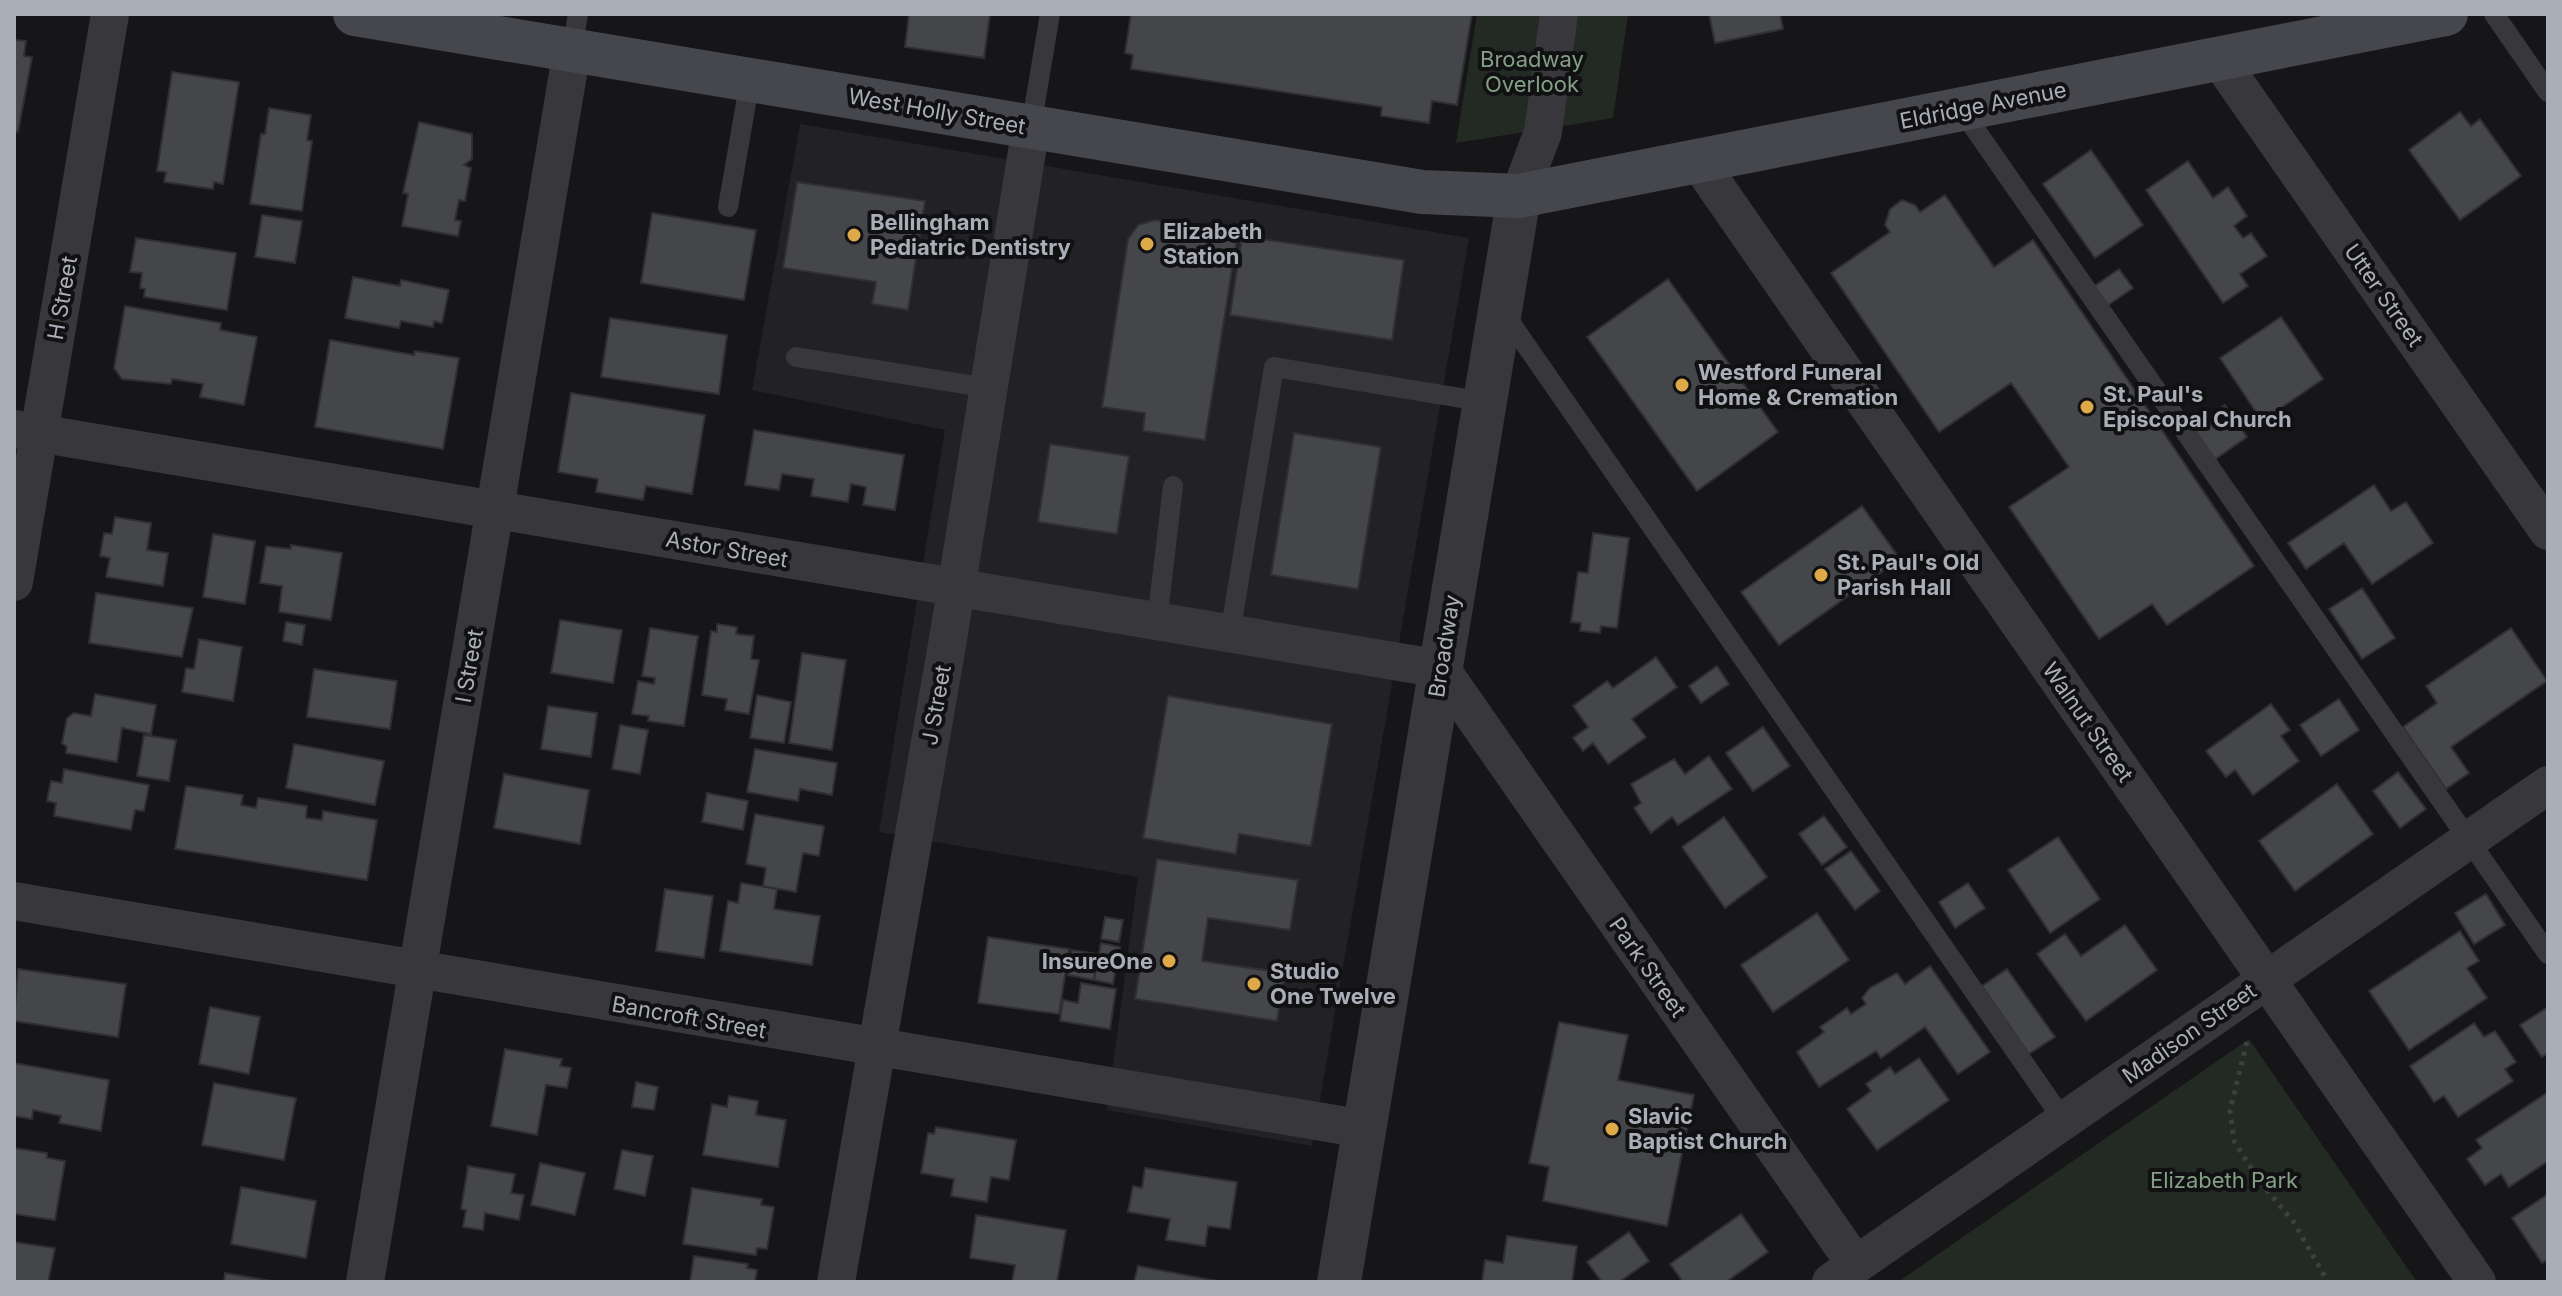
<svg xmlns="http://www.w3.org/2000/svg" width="2562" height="1296" font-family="Inter,sans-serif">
<rect width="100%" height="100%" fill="#161618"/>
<!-- built -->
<path fill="#222225" d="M800,124L1469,238L1312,1146L1107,1110L1138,877L879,832L945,430L752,390Z"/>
<!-- green -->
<path fill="#232a23" d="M1477,14H1628L1613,118L1456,143Z
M2249,1039L2417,1282H1898Z"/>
<!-- building -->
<path fill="#45464a" stroke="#303033" stroke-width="2" d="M909,14H990L984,58L905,47Z
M1131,14H1472L1457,105L1432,101L1429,123L1381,116L1382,107L1131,69L1133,55L1125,53Z
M1709,14H1780L1783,29L1715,43Z
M14,40L26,41L24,56L32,57L18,132L14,131Z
M172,72L239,82L223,184L214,182L213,189L164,182L166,172L157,171Z
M269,108L311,115L307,140L312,141L302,211L250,204L261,134H265Z
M2460,112L2471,126L2480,119L2521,176L2460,220L2409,150Z
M419,122L472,134V159L464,165L471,168L465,201L459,200L455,220L461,221L458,236L402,226L408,194L403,193Z
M2091,150L2143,225L2095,258L2043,184Z
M2188,161L2213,198L2228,187L2247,216L2234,226L2243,238L2251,233L2267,256L2240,274L2248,286L2223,303L2146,190Z
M797,182L925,201L908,310L872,304L876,282L783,268Z
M1945,195L1994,267L2033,240L2254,566L2167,625L2152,604L2099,639L2009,507L2069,467L2011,383L1939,432L1831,273L1890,232L1885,225L1890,209L1902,200L1915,205L1920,212Z
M652,213L756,230L744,300L641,283Z
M262,215L302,221L295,263L255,257Z
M1155,220L1238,232L1205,440L1143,431L1145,413L1102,407L1128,239L1138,225Z
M1242,236L1404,260L1392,340L1230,315Z
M136,238L236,253L227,310L144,297L145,289L140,288L142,273L130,272Z
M2119,269L2133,288L2104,308L2090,289Z
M353,277L400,286L401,280L449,290L442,323L434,321L433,327L401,321L399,328L345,318Z
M1668,279L1778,432L1697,491L1587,337Z
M125,306L221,323L220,330L257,337L244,405L200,397L203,384L172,379L171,384L122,379L114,368Z
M2281,317L2323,379L2262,421L2220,358Z
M610,318L727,335L719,394L601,377Z
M330,340L414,355L415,351L459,358L443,449L315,427Z
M571,393L705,415L692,494L646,486L643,500L596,492L598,479L558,472Z
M2225,405L2247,437L2214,460L2191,428Z
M754,430L904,455L895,510L863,505L866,487L851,484L848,502L811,496L814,479L782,474L779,490L745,485Z
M1294,433L1381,447L1358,589L1271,575Z
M1050,444L1129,456L1117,534L1038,522Z
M2374,485L2391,511L2406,502L2433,543L2372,584L2344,543L2306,569L2288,543Z
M1862,506L1900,559L1779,645L1741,592Z
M115,517L151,523L147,550L168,553L163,586L106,577L110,558L100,556L104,533L112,534Z
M1593,533L1629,538L1617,628L1601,626L1600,633L1580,631L1581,623L1571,622L1578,572L1588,573Z
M213,534L255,541L245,604L203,597Z
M291,545L342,553L331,620L279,612L282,586L260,583L266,546L291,549Z
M2362,588L2395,638L2362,659L2329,609Z
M96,593L193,608L182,657L89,643Z
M560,620L622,630L613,683L551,673Z
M286,622L305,625L302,645L283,641Z
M717,624L737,627L736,634L754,636L751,659L759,660L749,714L725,710L727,699L702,695L711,631L717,632Z
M650,628L698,636L684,726L648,721L649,716L632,714L638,681L654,684L655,678L642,676Z
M2511,628L2547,681L2451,747L2469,773L2446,789L2403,727L2437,703L2426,686Z
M199,639L242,647L233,701L182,692L186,668L194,669Z
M802,653L846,660L832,750L789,743Z
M1656,657L1677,687L1632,719L1646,737L1608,764L1593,743L1583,751L1573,738L1588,727L1573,706L1607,681L1613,688Z
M1717,666L1729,684L1701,703L1689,686Z
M314,669L397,681L390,729L307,717Z
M95,694L156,705L151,734L122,728L117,762L66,753L67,747L62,743L67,718L74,713L91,716Z
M757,695L791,702L784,743L750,738Z
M1168,696L1332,724L1311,846L1239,834L1236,854L1143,838Z
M2339,699L2359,730L2321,756L2300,725Z
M2271,704L2290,730L2281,736L2299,761L2253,795L2235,770L2226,777L2206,751Z
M548,706L597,713L591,757L541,749Z
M620,725L648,730L640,774L612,769Z
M1763,727L1790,766L1753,791L1726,753Z
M144,735L176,740L169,781L137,776Z
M294,744L384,761L375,805L286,788Z
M755,749L837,763L832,795L800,789L798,801L747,792Z
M1709,756L1732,789L1678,825L1672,817L1651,833L1634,808L1641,803L1631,784L1674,759L1685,774Z
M64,769L149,785L144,811L135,810L131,830L54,816L56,803L47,801L51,781L62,783Z
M2398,772L2426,809L2400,828L2373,791Z
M504,774L589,790L580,844L494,828Z
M2337,784L2373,834L2295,891L2259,841Z
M186,786L243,795L241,805L256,808L258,798L307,806L306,818L322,820L323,811L377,820L367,880L175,849Z
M707,793L748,801L743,830L702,822Z
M755,814L824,826L819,856L803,853L796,892L763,886L766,868L746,864Z
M1824,816L1847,847L1822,865L1799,834Z
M1724,817L1767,877L1725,908L1682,847Z
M2058,837L2100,899L2050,933L2008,870Z
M1851,851L1880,891L1855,910L1825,869Z
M1157,859L1298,880L1290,930L1208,918L1202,961L1285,973L1277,1021L1135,999Z
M741,883L777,889L774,909L820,916L812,965L720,951L728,901L738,903Z
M1968,883L1985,908L1955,928L1939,902Z
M665,889L713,896L704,958L656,951Z
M2486,894L2505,925L2474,944L2455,913Z
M1817,913L1849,960L1773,1012L1741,965Z
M1105,917L1123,920L1119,942L1101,939Z
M2125,925L2157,970L2086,1021L2037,954L2065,934L2081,956Z
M2460,931L2479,961L2467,968L2487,998L2409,1050L2369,991Z
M988,937L1069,949L1059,1014L978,1003Z
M1101,943L1120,947L1113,984L1094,980Z
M1072,950L1098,954L1094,980L1068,975Z
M1930,966L1990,1052L1958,1074L1925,1027L1881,1058L1876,1051L1819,1087L1797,1052L1824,1032L1820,1027L1847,1008L1851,1014L1866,1004L1862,998L1870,988L1897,973L1905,984Z
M18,969L126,984L118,1037L14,1021Z
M2007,969L2055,1037L2029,1054L1982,986Z
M1081,983L1116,989L1110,1029L1060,1021L1063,1000L1078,1003Z
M210,1007L260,1017L249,1074L199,1064Z
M2548,1007V1053L2542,1057L2520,1025Z
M1559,1022L1628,1035L1618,1080L1694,1095L1667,1226L1543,1201L1549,1167L1529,1163Z
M2474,1023L2484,1037L2495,1031L2516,1062L2505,1069L2513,1081L2458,1117L2444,1096L2434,1102L2410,1066Z
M505,1049L562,1059L560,1066L571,1068L567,1088L546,1085L537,1135L491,1126Z
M1919,1058L1949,1100L1877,1150L1847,1109L1871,1091L1866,1084L1890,1067L1895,1074Z
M14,1063L109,1080L101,1131L59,1123L61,1116L33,1110L32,1119L14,1116Z
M636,1082L658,1087L654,1110L632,1107Z
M214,1083L296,1098L284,1160L202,1145Z
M2548,1092V1161L2509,1187L2501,1174L2485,1185L2467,1159L2482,1148L2476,1140Z
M729,1096L758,1101L756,1115L786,1120L778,1167L703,1155L712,1104L727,1107Z
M936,1127L1016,1140L1009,1180L991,1177L987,1202L951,1196L954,1179L921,1173L928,1133L934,1134Z
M14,1148L47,1153V1158L65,1161L55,1220L14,1214Z
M622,1150L653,1156L645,1196L614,1189Z
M540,1163L585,1173L575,1215L531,1205Z
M468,1166L515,1174L511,1193L524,1195L519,1220L485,1213L483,1230L463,1227L466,1210L461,1209Z
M1145,1168L1237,1182L1230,1229L1208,1226L1205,1246L1166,1240L1170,1219L1128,1212L1133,1186L1142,1188Z
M241,1187L316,1201L306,1258L231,1244Z
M692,1188L762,1199L761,1205L774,1207L767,1249L757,1248L756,1255L683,1244Z
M2548,1194V1259L2542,1263L2512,1218Z
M1741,1214L1768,1252L1726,1282H1683L1670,1264Z
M976,1215L1066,1230L1057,1282H1012L1015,1265L970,1258Z
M1629,1232L1649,1261L1619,1282H1602L1587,1262Z
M1507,1236L1577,1246L1572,1282H1482L1485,1260L1503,1263Z
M14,1242L55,1248L48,1282H14Z
M694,1256L748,1264L747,1268L757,1270L755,1282H690Z
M1138,1266L1222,1282H1134Z
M225,1273L277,1282H224Z"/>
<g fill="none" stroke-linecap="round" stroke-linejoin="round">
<!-- path -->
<path stroke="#3e3f43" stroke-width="5" stroke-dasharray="4 6" stroke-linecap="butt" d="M2247,1042L2230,1110L2234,1141L2260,1182L2293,1221L2328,1282"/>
<!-- service -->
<path stroke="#38383c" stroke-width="20" d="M2494,14L2548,92
M572,50L578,14
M1961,109L2548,954
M1031,127L1050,14
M728,207L750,80
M1503,312L2064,1121
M796,357L989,388
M1157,621L1173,486
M1230,634L1274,367L1485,402"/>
<!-- minor -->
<path stroke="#38383c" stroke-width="38" d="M2219,59L2548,531
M1698,161L2477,1282
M1519,196L1543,132L1559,14
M14,429L1441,669L1856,1265
M14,582L110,14
M14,901L1364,1129
M365,1282L572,50
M836,1282L947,645L1031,127
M1831,1282L2548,785"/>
<!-- tertiary -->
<path stroke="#38383c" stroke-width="44" d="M1339,1282L1519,196"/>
<!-- secondary -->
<path stroke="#46474c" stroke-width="44" d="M355,14L1422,192L1519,196L2446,14"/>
</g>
<!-- markers -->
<g fill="#dea948" stroke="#111113" stroke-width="3">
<circle cx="854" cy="235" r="8"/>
<circle cx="1147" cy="244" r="8"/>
<circle cx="1682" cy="385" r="8"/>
<circle cx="2087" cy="407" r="8"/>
<circle cx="1821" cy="575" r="8"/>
<circle cx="1169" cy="961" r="8"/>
<circle cx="1254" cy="984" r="8"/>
<circle cx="1612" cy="1129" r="8"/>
</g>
<g text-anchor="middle" stroke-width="8" stroke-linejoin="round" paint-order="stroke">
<!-- park labels -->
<g font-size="22" fill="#839f84" stroke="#111113">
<text x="1532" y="67">Broadway<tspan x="1532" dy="25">Overlook</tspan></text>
<text x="2224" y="1188">Elizabeth Park</text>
</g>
<!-- street labels -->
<g font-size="22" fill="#aaaeb6" stroke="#111113">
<text transform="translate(1983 105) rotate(-11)" y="8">Eldridge Avenue</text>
<text transform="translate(937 111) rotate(10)" y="8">West Holly Street</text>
<text transform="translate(2384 295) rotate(55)" y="8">Utter Street</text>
<text transform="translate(62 298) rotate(-80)" y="8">H Street</text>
<text transform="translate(727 549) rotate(10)" y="8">Astor Street</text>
<text transform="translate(1444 646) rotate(-81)" y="8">Broadway</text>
<text transform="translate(469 666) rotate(-80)" y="8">I Street</text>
<text transform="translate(936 705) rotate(-80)" y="8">J Street</text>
<text transform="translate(2088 722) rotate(55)" y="8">Walnut Street</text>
<text transform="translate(1648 967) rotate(55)" y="8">Park Street</text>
<text transform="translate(689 1017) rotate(10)" y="8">Bancroft Street</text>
<text transform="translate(2189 1033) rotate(-35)" y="8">Madison Street</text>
</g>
<!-- poi labels -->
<g font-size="22" font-weight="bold" fill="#aaaeb6" stroke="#111113" text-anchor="start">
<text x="870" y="230">Bellingham<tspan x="870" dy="25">Pediatric Dentistry</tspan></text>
<text x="1163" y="239">Elizabeth<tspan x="1163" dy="25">Station</tspan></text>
<text x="1698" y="380">Westford Funeral<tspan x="1698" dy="25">Home &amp; Cremation</tspan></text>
<text x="2103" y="402">St. Paul's<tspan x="2103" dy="25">Episcopal Church</tspan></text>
<text x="1837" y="570">St. Paul's Old<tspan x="1837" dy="25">Parish Hall</tspan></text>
<text x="1153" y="969" text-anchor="end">InsureOne</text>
<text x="1270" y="979">Studio<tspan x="1270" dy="25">One Twelve</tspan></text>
<text x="1628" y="1124">Slavic<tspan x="1628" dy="25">Baptist Church</tspan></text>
</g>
</g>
<!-- border -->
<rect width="2562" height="1296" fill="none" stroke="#aaaeb6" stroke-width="32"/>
</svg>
